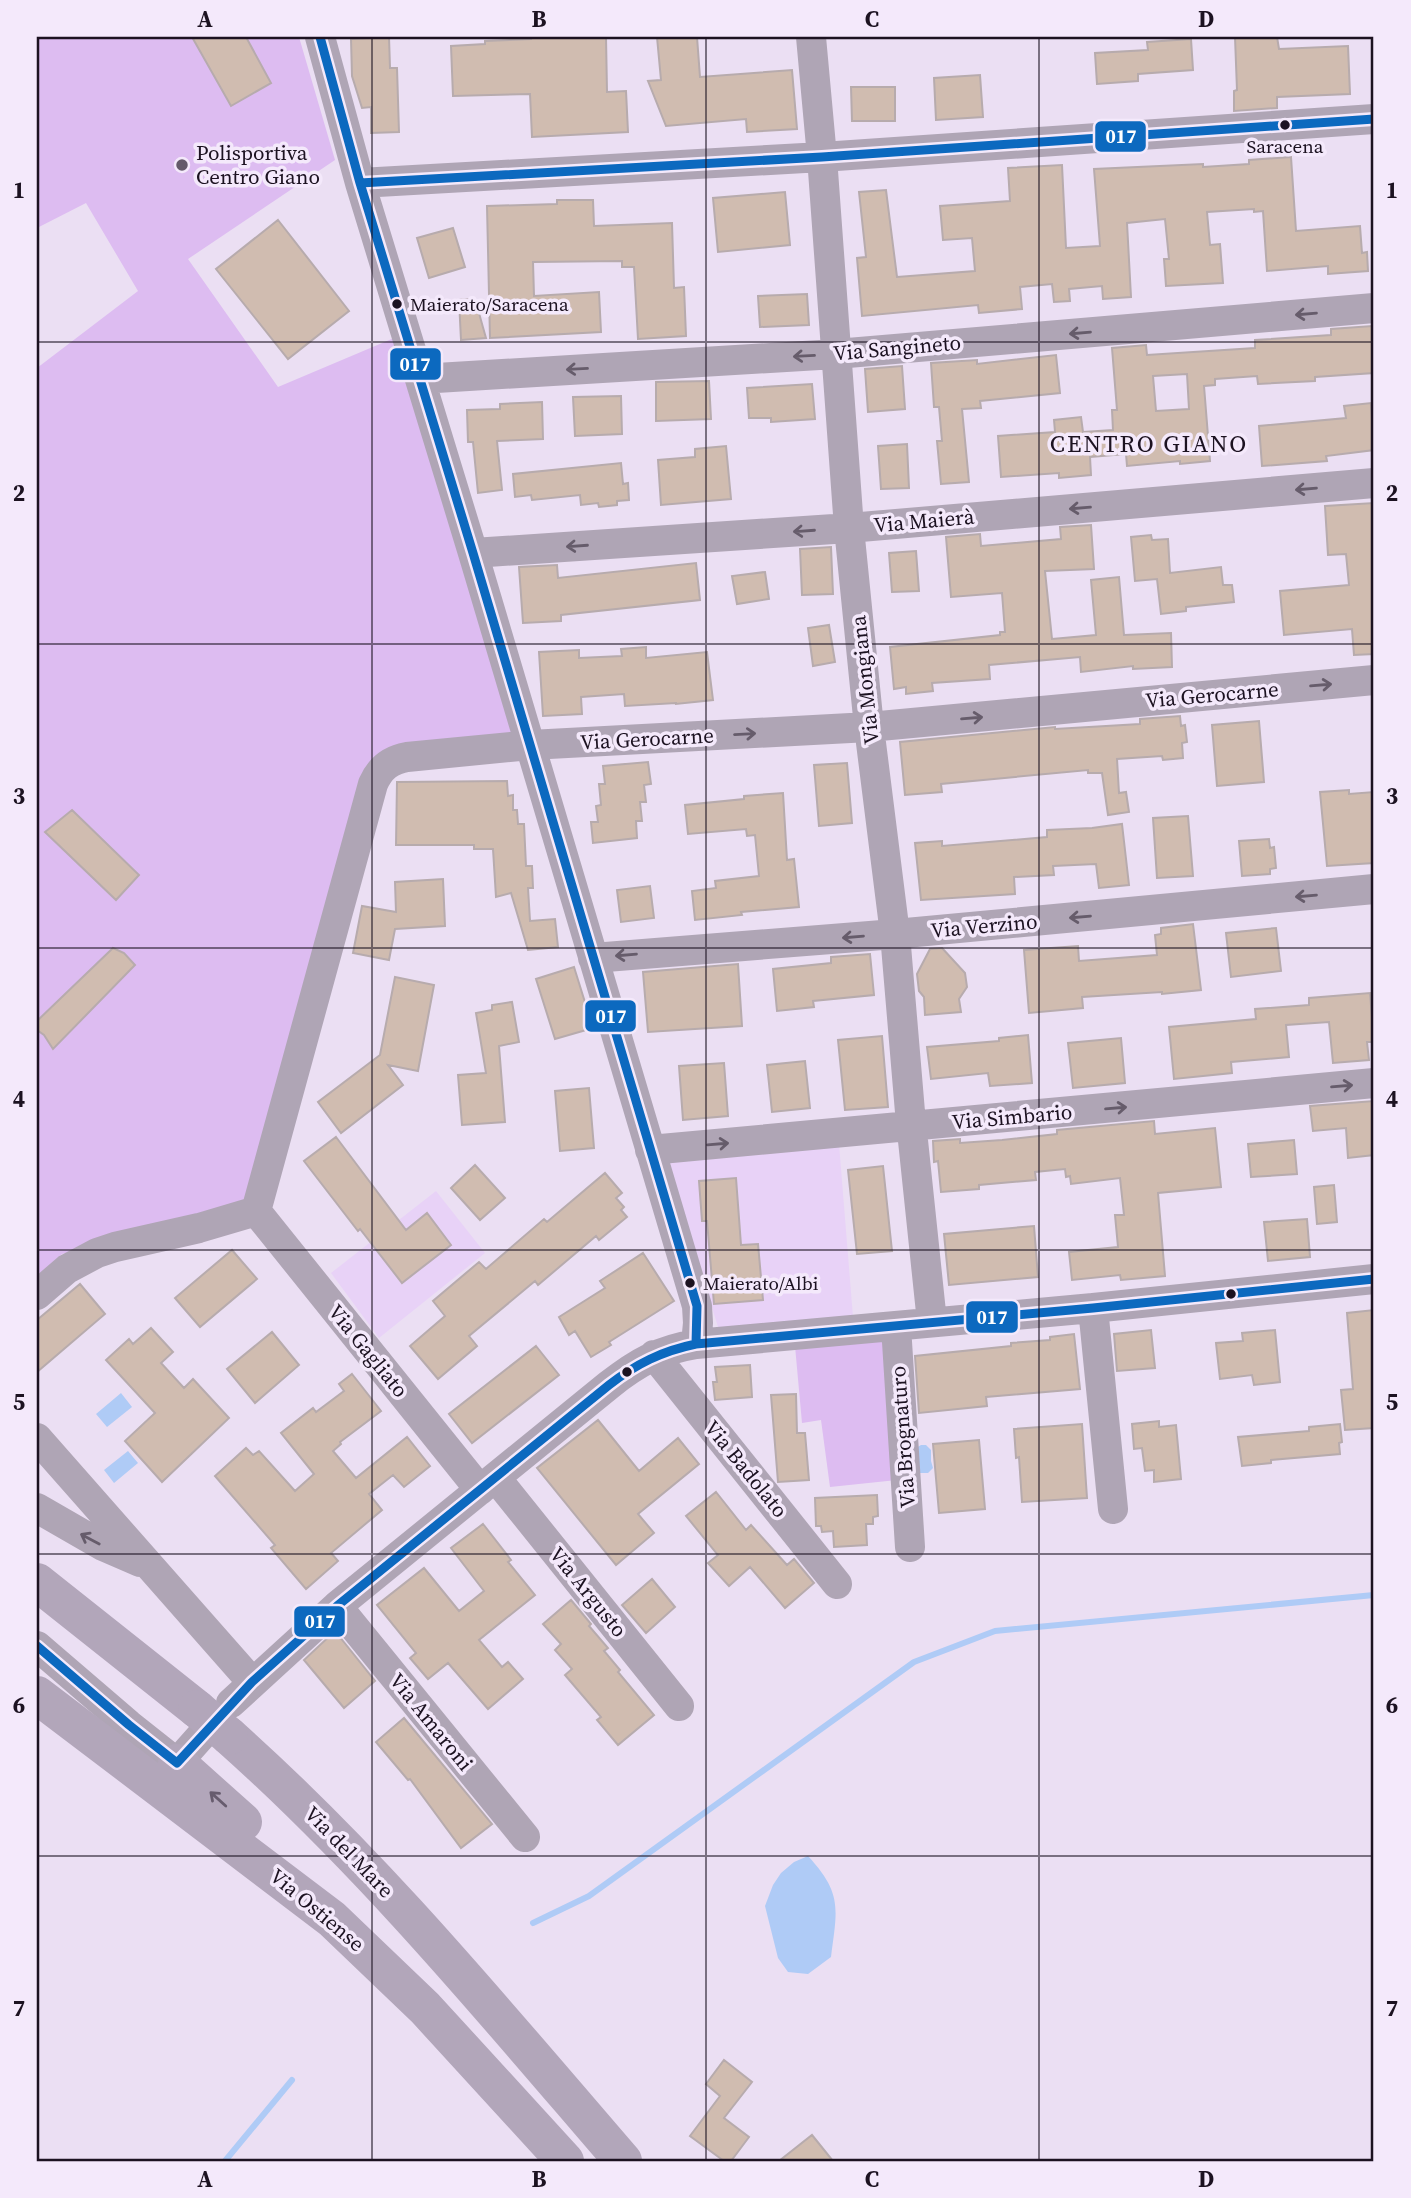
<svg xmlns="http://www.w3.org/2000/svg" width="1411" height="2198" font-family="'Source Serif 4',serif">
<rect width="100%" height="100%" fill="#ebdff3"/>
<!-- built -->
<path fill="#e8d2f7" d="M839,1144L853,1317L719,1330L666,1160Z
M436,1191L485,1253L379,1338L331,1273Z"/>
<!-- green -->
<path fill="#ddbcf1" d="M37,37H299L335,160L188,259L278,387L394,338L514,734L382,754L247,1204L62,1254L37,1277V368L138,291L86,203L37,228Z
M887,1335L897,1480L830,1487L821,1420L802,1423L795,1346Z"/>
<!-- water -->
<path fill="#afcbf6" d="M121,1393L132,1407L107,1427L96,1414Z
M921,1445H926L931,1450V1461L933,1468L928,1473H919L916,1448Z
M128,1451L138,1463L114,1483L104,1470Z
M808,1856C843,1894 837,1909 831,1957L808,1974L788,1972L778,1958L765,1906L773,1885L781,1873L794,1862Z"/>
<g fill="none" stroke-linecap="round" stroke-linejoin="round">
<!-- stream -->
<path stroke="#afcbf6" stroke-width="6" d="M533,1923L589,1896L914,1662L995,1631L1374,1595
M225,2161L292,2080"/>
</g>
<!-- building -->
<path fill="#d0bcb0" stroke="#b7abad" stroke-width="2" fill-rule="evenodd" d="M192,37H246L271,83L231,106Z
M389,37L390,68H397L399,132L371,133V107L362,108L352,76L351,39Z
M531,37H606L607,92L626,91L628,132L532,137L530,94L453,96L451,46L485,44V41L531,39Z
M657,37H697L700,77L792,70L797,129L747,132L746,119L666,126L648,81L661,80Z
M1235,37H1277L1279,49L1348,46L1350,94L1277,97V108L1234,111V91L1237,90Z
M1191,39L1193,70L1138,74V81L1097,84L1095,53L1148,50L1147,42Z
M980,75L983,117L936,120L934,78Z
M851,87H895V121H852Z
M1291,157L1296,231L1360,226L1362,253L1367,252L1368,271L1328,274V266L1267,271L1263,211L1254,212V209L1207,212L1210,245L1220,244L1223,283L1166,286L1164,259H1169L1165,219L1127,223L1131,297L1103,299L1102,286L1069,289L1070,301L1054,302L1052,284L1020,287L1022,309L979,313L978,305L862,316L857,258L866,257L859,192L886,190L897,277L975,271L972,238L943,240L940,206L1010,201L1008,168L1062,165L1066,248L1100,246L1094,169L1203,164V167L1249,164V160Z
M785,192L790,245L718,252L713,198Z
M557,200H593L594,226L672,223L674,288L684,287L686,336L638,339L634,267H622V261L533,262L534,296L599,292L601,332L490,338L487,206L557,204Z
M278,220L349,311L288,359L216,269Z
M453,228L465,267L429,278L417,238Z
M807,294L809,325L760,327L758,296Z
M475,299L486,338L461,340L459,300Z
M1372,326L1374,373L1315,377V381L1258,384L1257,376L1215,379V385L1204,386L1210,461L1180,464V461L1127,466L1126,454L1090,457L1091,475L1059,478V473L1001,477L998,436L1055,432L1054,420L1081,417L1083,432L1113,430L1112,410H1117L1112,348L1146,345L1147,355L1255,348V340L1331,335V329ZM1187,374L1189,409L1156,411L1153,376Z
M1056,355L1060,393L980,401L981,408L962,409L969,482L941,484L937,441H942L939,407H934L931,363L977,360V364Z
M902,366L905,409L868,412L865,369Z
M709,381L711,419L656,421V382Z
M812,384L815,419L771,422V418H749L747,388Z
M621,396L622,434L575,436L573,397Z
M542,402L543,439L497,441L502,490L478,493L473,442H468L467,410L500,409V404Z
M1371,403L1374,450L1326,456L1327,461L1262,466L1259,426L1346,418L1344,406Z
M907,444L909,488L881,489L878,446Z
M726,446L731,499L661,505L658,460L695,457V449Z
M621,463L623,484L628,483L629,500L617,501V505L599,507L598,503L581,505L580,495L532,500L531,495L515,497L513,474Z
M1374,503V654L1354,655L1352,629L1284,635L1280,591L1349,585L1346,554L1328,555L1325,506Z
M1091,525L1094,569L1045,571L1052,639L1096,635L1091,580L1119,577L1124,635L1171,633L1172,667L1133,669V666L1081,672L1080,657L989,665L990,679L932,683L933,691L906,694V687L894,689L890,647L1000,635V632H1005L1002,593L951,597L946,537L980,534L981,546L1061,539L1060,527Z
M1151,535L1152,540L1168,539L1170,573L1221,567L1223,585H1232L1234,602L1186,607V611L1161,614L1157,579L1135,581L1131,537Z
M831,547L833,594L802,595L800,549Z
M916,551L919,591L892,592L889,553Z
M696,563L700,600L561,615V621L523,623L519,567L557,565L558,578Z
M765,572L769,599L737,604L732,576Z
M829,625L835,662L813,666L808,628Z
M646,647V658L707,652L713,700L676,704V703L625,706L624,694L581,697L582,714L543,716L539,652L579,650V658L622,656L621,649Z
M1180,716L1181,726L1185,725L1187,742L1182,743L1183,758L1163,760L1162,756L1117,759L1119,793L1126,792L1129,812L1108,815L1102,773H1088V770L941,784L942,792L905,795L900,742L1055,727V729L1140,724V719Z
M1259,721L1264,782L1217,786L1212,725Z
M648,762L651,784L644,785L646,802H640L642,821H636L637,838L593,843L591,822H598L596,806L601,805L599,784H605L603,766Z
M847,763L852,823L819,826L814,765Z
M507,781L508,796L513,795V810H517L518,824H524L526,866H532L533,888H528L530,921L555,919L558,947L528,950L511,893L496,897L493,849H474V845H396L397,782Z
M1349,790V794L1374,792V863L1327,866L1320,792Z
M783,793L787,860L794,859L799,907L741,912L742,915L695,920L692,891L716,888L715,881L759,876L755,835L747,836L746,829L688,834L685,805L744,799V796Z
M72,810L139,875L116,900L45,832Z
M1188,816L1193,876L1157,878L1153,818Z
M1122,824L1129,885L1099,888L1096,864L1053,866L1054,875L1014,877L1015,894L921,900L915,843L942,841V846L1047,837V830L1092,828Z
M1269,839L1270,848L1274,847L1276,868L1270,869V874L1242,876L1239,841Z
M443,879L445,926L395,929L389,960L353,953L362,906L396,912L395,882Z
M650,886L654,918L621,922L617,890Z
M1193,924L1201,990L1162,994V992L1082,997L1083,1008L1029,1013L1024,950L1078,946L1079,961L1157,955L1155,935L1161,934V928Z
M1276,928L1281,971L1231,977L1226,933Z
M113,948L124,953L135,965L53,1049L44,1035L37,1030V1021Z
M942,948L965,973L967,987L959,999L961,1012L925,1015L924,997L919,991L917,974L930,949Z
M870,954L874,995L813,1001L814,1007L777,1011L773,969L831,963V957Z
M738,964L742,1026L648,1032L643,972Z
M574,967L593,1028L555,1039L536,979Z
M395,977L434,985L418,1071L388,1065L403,1085L341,1133L318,1102L380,1055Z
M1370,993L1374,1042H1367L1369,1060L1333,1063L1329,1022L1286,1025L1289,1057L1231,1062L1232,1073L1174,1079L1169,1027L1256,1019L1255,1009L1309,1005V998Z
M512,1002L519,1042L499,1046L505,1122L462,1125L458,1075L486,1073L476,1013L492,1010V1005Z
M1028,1035L1032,1083L990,1086L988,1073L931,1079L927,1047L999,1041V1038Z
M882,1036L888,1107L845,1110L838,1040Z
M1121,1038L1125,1083L1073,1088L1068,1043Z
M805,1061L810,1108L772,1112L767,1065Z
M724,1063L728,1116L683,1120L679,1066Z
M589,1088L594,1148L560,1151L555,1091Z
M1374,1101V1155L1348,1158L1346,1128L1313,1131L1310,1106Z
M1154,1121L1155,1134L1215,1128L1221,1187L1158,1193L1165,1276L1121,1280L1120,1275L1072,1280L1069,1252L1118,1247L1115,1215H1124L1120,1178L1071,1184L1070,1176L1066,1177L1065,1169L1035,1172L1036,1180L979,1185V1189L941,1192L938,1161L934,1162L933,1141L960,1139V1143L1002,1140L1057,1134V1130Z
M336,1137L406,1230L427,1213L451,1245L402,1283L360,1229L358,1231L304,1161Z
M1294,1140L1297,1174L1251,1177L1248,1144Z
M475,1165L505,1198L480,1220L451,1188Z
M883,1166L892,1251L857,1254L848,1170Z
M605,1173L622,1193L616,1198L624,1207L621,1210L627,1217L599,1240L596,1236L538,1285L535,1281L469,1336L477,1346L438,1379L410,1346L445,1316L433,1301L479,1262L486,1269L544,1219L547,1222Z
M736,1178L741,1245L758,1244L763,1300L714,1304L707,1221H702L699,1181Z
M1334,1185L1337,1222L1317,1224L1314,1187Z
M1307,1219L1310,1257L1268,1261L1264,1222Z
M1034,1226L1038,1277L949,1285L944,1234Z
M232,1250L257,1279L200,1327L175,1298Z
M643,1253L674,1301L609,1342L611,1345L591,1357L575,1331L569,1335L559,1317L605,1288L600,1281Z
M80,1284L105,1314L37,1372V1320Z
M1374,1310V1428L1345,1430L1341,1390L1353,1389L1347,1313Z
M151,1328L173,1352L161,1363L184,1388L193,1379L229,1418L162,1482L125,1441L155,1413L106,1360L129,1339L133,1344Z
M1151,1330L1155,1368L1117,1371L1114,1334Z
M1275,1330L1280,1382L1254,1385L1252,1375L1220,1379L1216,1343L1243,1341L1242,1333Z
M272,1332L299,1365L255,1403L227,1369Z
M1074,1334L1080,1389L986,1397L987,1406L919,1413L915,1356L1011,1346V1343L1050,1340V1337Z
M536,1346L559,1375L472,1443L449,1414Z
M750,1365L752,1397L715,1400L713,1382H717L715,1367Z
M352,1374L381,1411L340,1442L341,1444L333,1451L356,1478L407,1437L430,1466L404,1487L393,1475L369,1494L382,1510L331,1553L338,1561L306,1589L271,1548L275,1545L215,1476L246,1448L253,1455L259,1451L295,1491L314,1474L281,1433L313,1408L316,1412L344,1391L339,1384Z
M796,1394L797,1433H805L809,1480L778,1482L771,1395Z
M598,1420L639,1471L678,1438L699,1464L638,1514L654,1533L616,1565L537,1468Z
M1159,1421V1427L1176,1425L1181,1479L1154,1482V1470L1145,1471L1142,1448L1134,1449L1132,1424Z
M1082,1424L1087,1498L1022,1502L1019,1457L1016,1458L1014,1429Z
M1340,1424L1342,1442L1339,1443L1340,1454L1271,1460V1463L1242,1466L1238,1437L1309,1431V1427Z
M979,1440L985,1509L939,1513L933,1444Z
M716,1492L746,1530L751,1525L787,1565L794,1559L814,1583L785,1608L750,1567L729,1586L708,1563L718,1555L686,1516Z
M877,1495L878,1516L873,1517V1524H866L867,1545L834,1547L833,1531L822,1532L821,1526H816L815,1498Z
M483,1524L511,1560L508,1562L535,1595L479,1640L502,1667L508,1662L523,1679L488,1709L448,1663L428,1679L410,1658L416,1653L377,1605L424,1568L459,1611L484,1591L451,1548Z
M652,1579L675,1607L646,1633L622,1605Z
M571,1600L591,1624L589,1626L608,1648L604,1651L620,1670L618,1672L654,1715L618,1745L597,1720L601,1717L565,1675L572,1669L555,1650L561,1644L543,1624Z
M335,1631L375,1681L344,1708L304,1660Z
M404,1718L492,1824L461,1848L410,1779L408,1780L376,1742Z
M724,2060L752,2082L724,2118L749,2137L731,2161H724L690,2136L720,2096L706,2084Z
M812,2135L833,2161H779Z"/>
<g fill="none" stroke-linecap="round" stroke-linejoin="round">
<!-- minor -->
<path stroke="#afa5b5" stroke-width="30" d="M320,37L360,183L473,553L697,1306L698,1323L696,1344
M811,37L822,157L849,528L869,727L895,934L910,1112L932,1322
M360,183L822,157L1374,119
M420,379L836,354L1374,308
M473,553L849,528L1374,483
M593,958L895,934L1374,889
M650,1150L1374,1083
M256,1211L373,784C380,768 390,760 407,757L530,745L869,727L1374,680
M256,1211L480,1490
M37,1295L67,1269L97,1253L115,1247L199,1228L256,1211
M1093,1308L1113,1509
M896,1326L910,1547
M654,1355L837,1584
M37,1438L252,1682
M496,1478L679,1706
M37,1508L103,1546L140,1562
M337,1606L525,1837
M37,1646L129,1725L177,1763L201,1736
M231,1703L337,1606L609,1385C638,1362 660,1350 696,1344L1093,1308L1374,1279"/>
<!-- major -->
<path stroke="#b2a6ba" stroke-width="38" d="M37,1582L197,1709
M37,1695L332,1919L425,2008L565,2161
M229,1736C374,1865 497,2015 623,2161
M177,1763L243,1822"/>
<!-- major-bridge -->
<path stroke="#b2a6ba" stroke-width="38" d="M197,1709L229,1736"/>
<defs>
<path id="bus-1" d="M320,37L360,183L473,553L697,1306L696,1344
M360,183L822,157L1374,119
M37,1646L129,1725L177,1763L252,1682L337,1606L609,1385C636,1364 662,1351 696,1344L1093,1308L1374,1279"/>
</defs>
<!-- bus-1 casing -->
<use href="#bus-1" stroke="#f4e9fb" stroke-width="14"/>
<!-- bus-1 -->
<use href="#bus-1" stroke="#0c69bf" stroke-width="9"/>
</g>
<!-- one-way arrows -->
<defs><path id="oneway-shaft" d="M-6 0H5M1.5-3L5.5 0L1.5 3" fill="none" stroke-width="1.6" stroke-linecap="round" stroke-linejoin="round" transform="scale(1.75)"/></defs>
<g stroke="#665c6b">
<use href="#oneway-shaft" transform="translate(1306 314) rotate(175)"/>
<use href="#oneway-shaft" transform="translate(1080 333) rotate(175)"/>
<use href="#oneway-shaft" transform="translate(804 356) rotate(177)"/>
<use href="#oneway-shaft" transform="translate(577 369) rotate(177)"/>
<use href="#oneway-shaft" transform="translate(1306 489) rotate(175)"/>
<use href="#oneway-shaft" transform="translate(1080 508) rotate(175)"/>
<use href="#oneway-shaft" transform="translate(804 531) rotate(176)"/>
<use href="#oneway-shaft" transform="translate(577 546) rotate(176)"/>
<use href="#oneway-shaft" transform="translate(1321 685) rotate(-5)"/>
<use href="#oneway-shaft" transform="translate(972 718) rotate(-5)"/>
<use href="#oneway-shaft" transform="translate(745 734) rotate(-3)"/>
<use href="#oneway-shaft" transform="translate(1306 896) rotate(175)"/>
<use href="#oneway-shaft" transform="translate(1080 917) rotate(175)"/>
<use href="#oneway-shaft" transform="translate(853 937) rotate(175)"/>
<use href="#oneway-shaft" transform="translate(626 955) rotate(175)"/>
<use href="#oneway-shaft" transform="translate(1342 1086) rotate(-5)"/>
<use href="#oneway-shaft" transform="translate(1116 1108) rotate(-5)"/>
<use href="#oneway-shaft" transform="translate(718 1144) rotate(-5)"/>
<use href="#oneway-shaft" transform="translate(90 1539) rotate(-152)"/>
</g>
<use stroke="#675c6e" href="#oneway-shaft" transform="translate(218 1799) rotate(-138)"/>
<!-- grid -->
<path fill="none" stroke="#1c1221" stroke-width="2" stroke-opacity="0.55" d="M372,37V2161M706,37V2161M1039,37V2161M37,342H1374M37,644H1374M37,948H1374M37,1250H1374M37,1554H1374M37,1856H1374"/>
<!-- markers -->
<g fill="#1c1221" stroke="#f4e9fb" stroke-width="2.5">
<circle cx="1285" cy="125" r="6"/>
<circle cx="397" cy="304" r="6"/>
<circle cx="690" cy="1283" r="6"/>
<circle cx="1231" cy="1294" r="6"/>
<circle cx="627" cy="1372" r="6"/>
</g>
<circle fill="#645a6a" stroke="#f4e9fb" stroke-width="2.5" cx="182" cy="165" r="7"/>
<g text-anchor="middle" stroke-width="7" stroke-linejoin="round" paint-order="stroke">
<!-- bus labels -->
<g font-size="19" fill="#1c1221" stroke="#f4e9fb" text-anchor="start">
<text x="1285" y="153" text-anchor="middle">Saracena</text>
<text x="410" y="311">Maierato/Saracena</text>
<text x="703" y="1290">Maierato/Albi</text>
</g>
<!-- poi labels -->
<g font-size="21" fill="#1c1221" stroke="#f4e9fb" text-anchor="start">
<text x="196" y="160">Polisportiva<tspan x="196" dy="24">Centro Giano</tspan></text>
</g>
<!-- street labels -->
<g font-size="21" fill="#1c1221" stroke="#f4e9fb">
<text transform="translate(897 348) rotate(-5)" y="7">Via Sangineto</text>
<text transform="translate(924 521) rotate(-5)" y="7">Via Maierà</text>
<text transform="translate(865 680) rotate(-96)" y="7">Via Mongiana</text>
<text transform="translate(1212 695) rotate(-5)" y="7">Via Gerocarne</text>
<text transform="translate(647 739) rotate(-3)" y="7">Via Gerocarne</text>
<text transform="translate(984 926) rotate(-5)" y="7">Via Verzino</text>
<text transform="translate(1012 1117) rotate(-5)" y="7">Via Simbario</text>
<text transform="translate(368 1351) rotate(51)" y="7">Via Gagliato</text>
<text transform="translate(903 1437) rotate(-94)" y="7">Via Brognaturo</text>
<text transform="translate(746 1469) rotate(51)" y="7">Via Badolato</text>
<text transform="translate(588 1592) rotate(51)" y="7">Via Argusto</text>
<text transform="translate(431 1722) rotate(51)" y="7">Via Amaroni</text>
<text transform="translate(349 1852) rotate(46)" y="7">Via del Mare</text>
<text transform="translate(317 1910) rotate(40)" y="7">Via Ostiense</text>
</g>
<!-- quarter labels -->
<g font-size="24" letter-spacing="2" fill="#1c1221" stroke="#f4e9fb">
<text x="1149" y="452">CENTRO GIANO</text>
</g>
</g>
<g stroke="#f4e9fb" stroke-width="2.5">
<rect x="1094" y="120" width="53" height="33" rx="7" fill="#0c69bf"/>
<rect x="389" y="347" width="53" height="34" rx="7" fill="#0c69bf"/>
<rect x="584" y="999" width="53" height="34" rx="7" fill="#0c69bf"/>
<rect x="965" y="1300" width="54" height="34" rx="7" fill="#0c69bf"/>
<rect x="293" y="1605" width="53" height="33" rx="7" fill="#0c69bf"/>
</g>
<g font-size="19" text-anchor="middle" font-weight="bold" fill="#fff">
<text x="1121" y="143">017</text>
<text x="415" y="371">017</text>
<text x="611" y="1023">017</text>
<text x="992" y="1324">017</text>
<text x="320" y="1628">017</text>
</g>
<!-- border -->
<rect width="1411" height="2198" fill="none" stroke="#f4e9fb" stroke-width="77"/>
<rect x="38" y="38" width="1334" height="2122" fill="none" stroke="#1c1221" stroke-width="2.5"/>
<g font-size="23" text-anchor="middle" font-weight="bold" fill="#1c1221">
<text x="205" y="27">A</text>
<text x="539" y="27">B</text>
<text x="872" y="27">C</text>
<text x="1206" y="27">D</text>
<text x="19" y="198">1</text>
<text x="1392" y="198">1</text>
<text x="19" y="501">2</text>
<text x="1392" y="501">2</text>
<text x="19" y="804">3</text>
<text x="1392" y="804">3</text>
<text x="19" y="1107">4</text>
<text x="1392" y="1107">4</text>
<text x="19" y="1410">5</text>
<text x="1392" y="1410">5</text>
<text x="19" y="1713">6</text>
<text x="1392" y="1713">6</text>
<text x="19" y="2016">7</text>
<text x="1392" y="2016">7</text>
<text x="205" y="2187">A</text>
<text x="539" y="2187">B</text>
<text x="872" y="2187">C</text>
<text x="1206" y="2187">D</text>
</g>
</svg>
